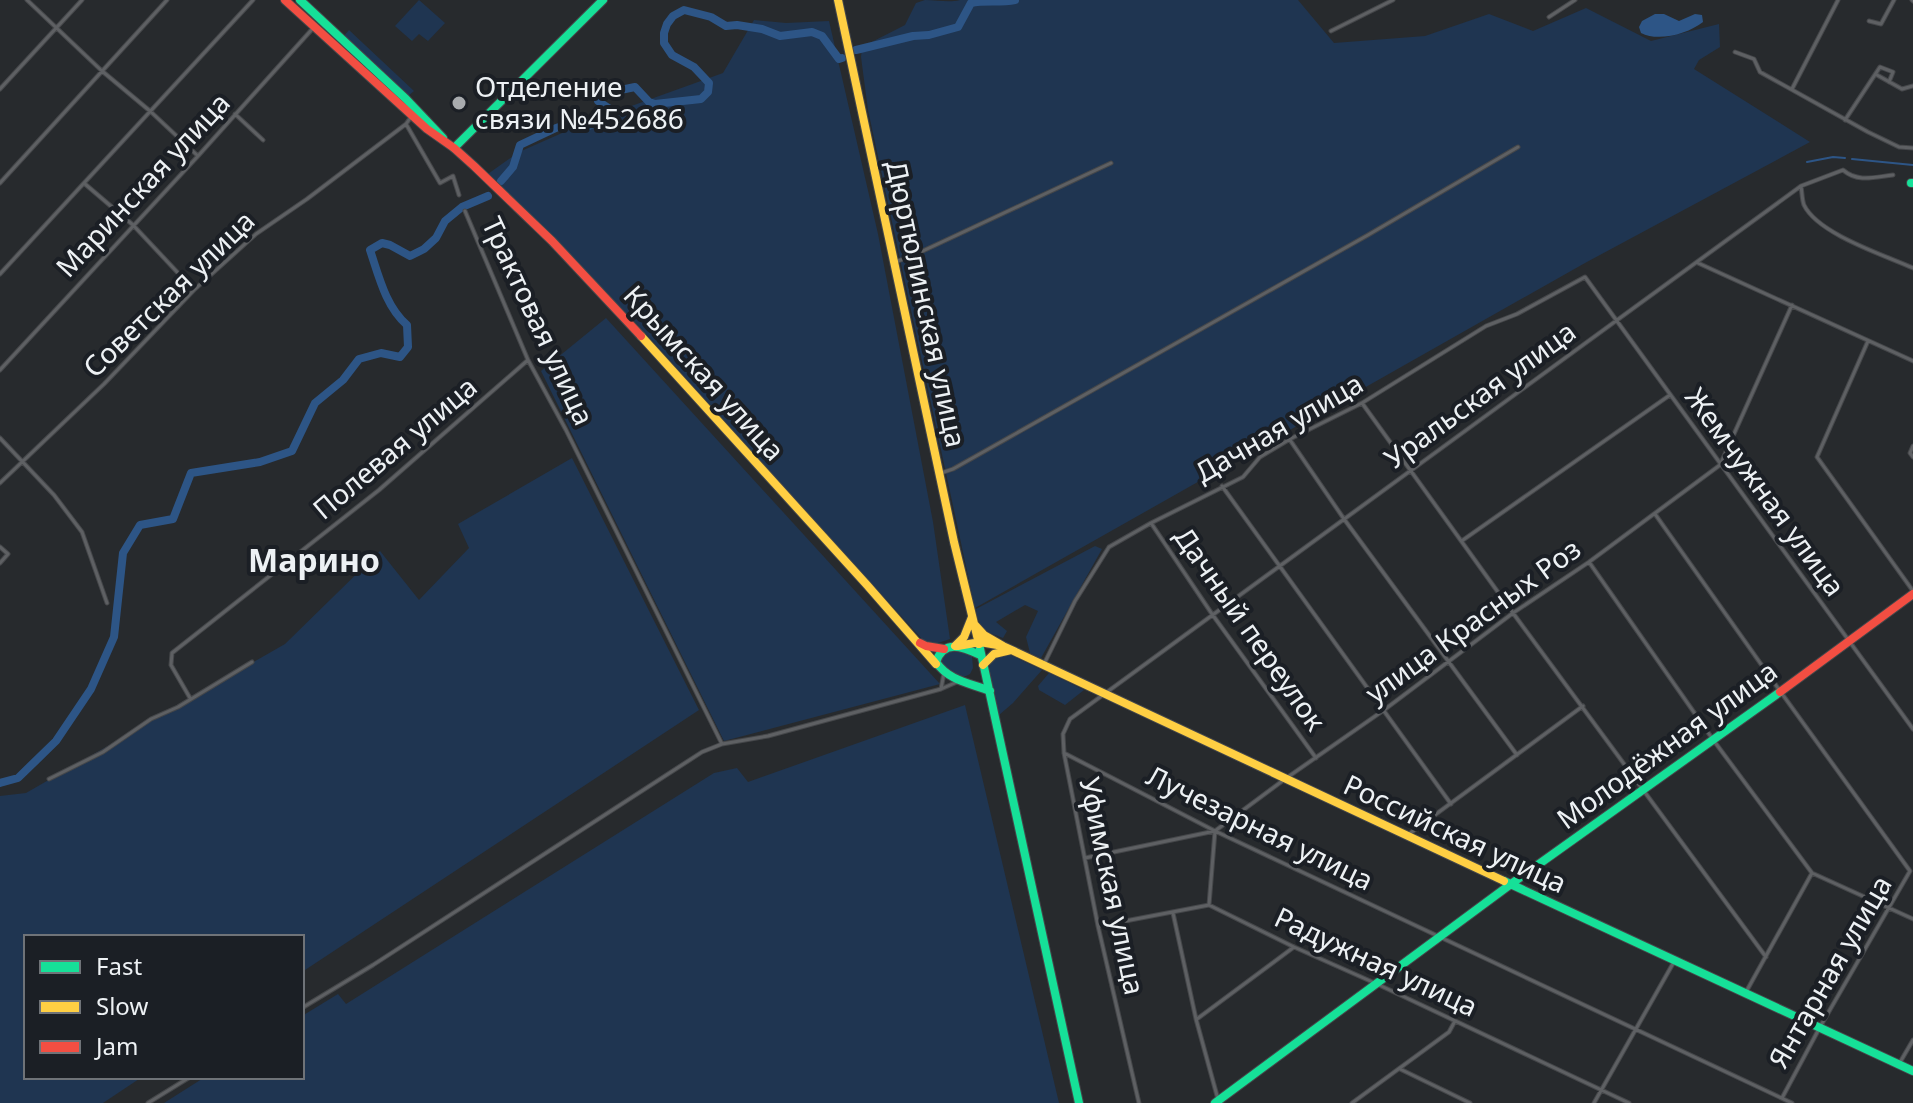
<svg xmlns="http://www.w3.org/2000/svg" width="1913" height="1103" font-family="'Noto Sans',sans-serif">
<rect width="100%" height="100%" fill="#272a2d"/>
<!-- green -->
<path fill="#1f3551" d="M419,0L445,23L428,41L419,34L412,41L395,26Z
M925,0C938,0 948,3 960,0H1298L1334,43L1425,36L1489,14L1533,31L1586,8L1651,41L1719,24L1720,47L1699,60L1694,69L1810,142L1585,263L975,608L868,110L861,57L862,47L905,25L916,3Z
M754,20L786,23L829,21L878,234L933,522L950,639L932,645L922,639L637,324L485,176L519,152L587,122L723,73Z
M349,30L414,91L407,97L343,37Z
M606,318L940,684L724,741L541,371Z
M572,458L699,710L302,972V937H26V1077H142L103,1103H0V796L26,793L285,644L380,551L419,600L469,548L458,524Z
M1095,546L1102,549L1041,658L1030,653L1026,637L1038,611L1025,605L996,622L1007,631L1003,638C985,631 979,630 976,609Z
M952,651L966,652L972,656L973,668L970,674C956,682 948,674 939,664V659L944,654Z
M1008,654L1042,670L1013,703L999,715L988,668L995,657Z
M1049,673L1084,690L1065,705L1039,690L1038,686Z
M965,705L1059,1103H164L205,1077H302V1016L338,994L346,1004L714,773L737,768L748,782Z"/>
<!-- water -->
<path fill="#2d5586" d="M1655,14H1664L1679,21L1695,14L1702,15L1703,22C1688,34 1658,42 1641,33L1639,27L1642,21Z"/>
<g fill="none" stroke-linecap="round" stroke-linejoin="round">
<!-- stream -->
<path stroke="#2d5586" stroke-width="2" d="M1852,159L1913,165
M1807,162L1833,157L1845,158"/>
<!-- river -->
<path stroke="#2d5586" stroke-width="8" d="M856,50L913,36L929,35L958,27L971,3C985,0 1000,3 1015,0
M501,181L513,167L520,145L556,128L581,120L588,126C599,123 607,121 610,109L598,101L597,96L601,94L635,87L649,102L655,104L701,99L708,92L709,83L694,67L672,55L664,43V33L667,24L673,16L684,10L711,17L726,26L737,25L762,29L780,36L812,32L822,36L839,59L842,58
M0,783L18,778L56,741L91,689L114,637L123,553L140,525L173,519L191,473L260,462L292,451L315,403L343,380L359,359L381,353L400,357L408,347L407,325C386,307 379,277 370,250L382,243L390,245L410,256L424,249L436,238L445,221L462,207L488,196"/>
<defs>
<path id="street" d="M27,0L102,71L150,111L198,156
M1912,0L1913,1
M1549,17L1575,0
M1869,21L1881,24L1894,0
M1331,31L1393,0
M1735,52L1754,59L1760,72L1868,132L1899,147L1913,148
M1877,75L1902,89L1913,86
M0,89L82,0
M1792,89L1838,0
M235,114L263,140
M1845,120L1880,67L1893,72L1889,82
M406,124L440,183L453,176L459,195
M0,183L167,0
M85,184L133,225L194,290
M1801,186C1802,192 1802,200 1804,205C1818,234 1884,255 1913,268
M465,211L528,360L566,430L722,744
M895,262L912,256L1111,163
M1698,263L1913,361
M0,274L253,0
M1868,341L1817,457L1913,591
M0,370L198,156L315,26
M1362,403L1513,613L1766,957
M0,438L54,495L82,532L107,603
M1290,440L1344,519L1517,755
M1913,446L1910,453L1913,457
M941,473L953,469L1368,235L1518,147
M0,483L104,384L194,290L256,234L307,199L406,124L411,117
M1222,486L1451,804
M1655,514L1780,691L1910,871L1820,1027L1782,1098
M1151,523L1212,614L1316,758
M1463,540L1670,395
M0,547L8,554L0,563
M1589,562L1714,741L1812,873L1913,919
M1044,664L1075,601L1109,547L1151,523L1243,477L1260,457L1290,439L1362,403L1486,326L1517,314L1585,277L1913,729
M941,689L944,673
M190,698L171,665L172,653L379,490L528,360
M1064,753L1215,831L1792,1103
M49,779L103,752L151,719L178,707L252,662
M1409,834L1583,706
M1085,858L1215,831L1285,779L1384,710L1513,613L1589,562L1720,465L1792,305
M1209,905L1215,831
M1173,913L1196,1019L1219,1103
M1099,926L1209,905L1294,947L1377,984L1629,1103
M1746,992L1812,873
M302,1008L373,965L702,752L722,744L768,736L941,689L957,682
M1197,1019L1294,947
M1899,1064L1913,1040
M1400,1069L1470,1103
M148,1103L190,1077
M1139,1103L1098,926L1064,753L1063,734L1070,719L1801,186L1843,170C1858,183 1875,177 1893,175
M1352,1103L1449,1032L1455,1021
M1594,1103L1675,960"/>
<path id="fast" d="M300,0L406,99L443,138
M454,148L603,0
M1911,183H1913
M979,644L1079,1103
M980,655C963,647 944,639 936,662C949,681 970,683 990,691
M1504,881L1913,1071
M1215,1103L1511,884L1780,692"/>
<path id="slow" d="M838,0L954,542L979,644
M641,336L867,585L936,664
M974,624L984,635L1003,646
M955,646L964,637L972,617
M958,646L980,642L1003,646L1504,881
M983,665L994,654L1011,650"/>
<path id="jam" d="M285,0L427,129L454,148L474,166L552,241L641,336
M920,643L926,646L944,649
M1780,692L1913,594"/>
</defs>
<!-- street casing -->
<use href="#street" stroke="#45474a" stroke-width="5"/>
<!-- fast casing -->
<use href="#fast" stroke="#45474a" stroke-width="10"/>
<!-- slow casing -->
<use href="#slow" stroke="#45474a" stroke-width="10"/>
<!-- jam casing -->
<use href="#jam" stroke="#45474a" stroke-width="10"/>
<!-- street -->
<use href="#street" stroke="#5e6063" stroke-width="3"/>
<!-- fast -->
<use href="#fast" stroke="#16e098" stroke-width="8"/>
<!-- slow -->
<use href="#slow" stroke="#ffcf43" stroke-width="8"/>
<!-- jam -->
<use href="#jam" stroke="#f24e42" stroke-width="8"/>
</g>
<!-- markers -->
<circle fill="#a8abae" stroke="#1b1f25" stroke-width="3" cx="459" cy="103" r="8"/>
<g text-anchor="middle" stroke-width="8" stroke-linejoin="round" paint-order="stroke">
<!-- poi labels -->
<g font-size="28" fill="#edf1f4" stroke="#1b1f25" text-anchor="start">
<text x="475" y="97">Отделение<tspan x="475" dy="32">связи №452686</tspan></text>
</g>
<!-- street labels -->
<g font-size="28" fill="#edf1f4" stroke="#1b1f25">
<text transform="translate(143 185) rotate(-47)" y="10">Маринская улица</text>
<text transform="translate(169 294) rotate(-44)" y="10">Советская улица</text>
<text transform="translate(926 304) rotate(78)" y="10">Дюртюлинская улица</text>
<text transform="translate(538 321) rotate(65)" y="10">Трактовая улица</text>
<text transform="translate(704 373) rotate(48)" y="10">Крымская улица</text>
<text transform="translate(1480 395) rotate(-36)" y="10">Уральская улица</text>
<text transform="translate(1279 428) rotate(-30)" y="10">Дачная улица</text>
<text transform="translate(395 448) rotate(-40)" y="10">Полевая улица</text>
<text transform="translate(1765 492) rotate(54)" y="10">Жемчужная улица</text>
<text transform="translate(1473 621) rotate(-36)" y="10">улица Красных Роз</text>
<text transform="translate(1250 629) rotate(55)" y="10">Дачный переулок</text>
<text transform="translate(1667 745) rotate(-36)" y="10">Молодёжная улица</text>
<text transform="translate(1260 828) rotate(26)" y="10">Лучезарная улица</text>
<text transform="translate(1455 834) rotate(25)" y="10">Российская улица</text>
<text transform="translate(1112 886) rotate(78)" y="10">Уфимская улица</text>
<text transform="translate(1376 962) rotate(25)" y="10">Радужная улица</text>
<text transform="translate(1830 972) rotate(-60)" y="10">Янтарная улица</text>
</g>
<!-- quarter labels -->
<g font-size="32" font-weight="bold" fill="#edf1f4" stroke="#1b1f25">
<text x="314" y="572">Марино</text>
</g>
</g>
<!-- legend -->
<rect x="24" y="935" width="280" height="144" fill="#1b1f25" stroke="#6f7378" stroke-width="2"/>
<rect x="40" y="961" width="40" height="12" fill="#16e098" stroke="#6f7378" stroke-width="2"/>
<text x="96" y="975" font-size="24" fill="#edf1f4">Fast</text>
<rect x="40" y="1001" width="40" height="12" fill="#ffcf43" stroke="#6f7378" stroke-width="2"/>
<text x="96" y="1015" font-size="24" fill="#edf1f4">Slow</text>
<rect x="40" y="1041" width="40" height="12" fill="#f24e42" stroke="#6f7378" stroke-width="2"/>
<text x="96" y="1055" font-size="24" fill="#edf1f4">Jam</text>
</svg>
